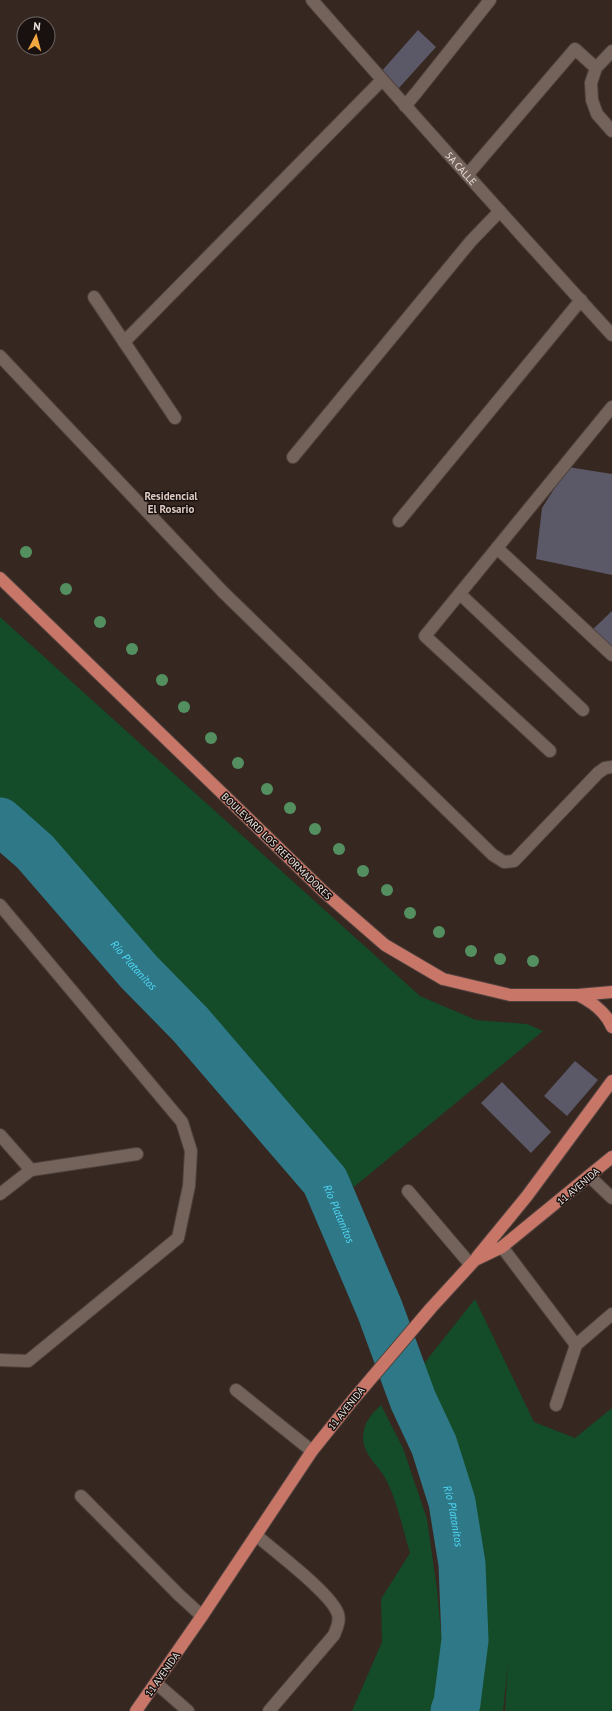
<svg xmlns="http://www.w3.org/2000/svg" width="612" height="1711" font-family="'PT Sans',sans-serif">
<rect width="100%" height="100%" fill="#362720"/>
<!-- green -->
<path fill="#144b29" d="M0,617L420,996L476,1020L527,1024L543,1031L354,1187L0,799Z
M475,1299L534,1422L575,1438L612,1408V1711H505L508,1662L503,1711H471L474,1704L485,1613L481,1538L458,1457L418,1371Z
M381,1405L403,1448L427,1519L437,1590L443,1655L441,1697L436,1711H352L382,1642L381,1599L410,1553C403,1530 396,1496 384,1476C376,1464 364,1454 363,1439C363,1424 370,1415 381,1405Z"/>
<g fill="none" stroke-linecap="round" stroke-linejoin="round">
<!-- river -->
<path stroke="#2f7888" stroke-width="47" id="s1" d="M0,821L35,852L139,972L190,1024L325,1181L380,1310L413,1400L434,1445L452,1502L462,1564L465,1640L457,1703L454,1711"/>
</g>
<!-- building -->
<path fill="#5b5868" d="M418,30L436,47L398,89L380,73Z
M568,467L612,474V575L536,559L542,508Z
M612,611V651L591,631Z
M575,1061L598,1080L567,1116L544,1096Z
M502,1082L551,1132L531,1153L481,1103Z"/>
<g fill="none" stroke-linecap="round" stroke-linejoin="round">
<defs>
<g id="minor">
<path id="s2" d="M312,0C411,113 511,224 612,335"/>
<path d="M612,51L596,68L591,83L592,100L597,114L612,131"/>
<path d="M405,106L416,93L490,0"/>
<path d="M468,174L575,49L596,68"/>
<path d="M94,297L175,418"/>
<path d="M124,342L382,80"/>
<path d="M0,356L223,592L493,855L504,862L514,861L598,773L605,768L612,767"/>
<path d="M293,457L471,241L500,211"/>
<path d="M399,521L581,300"/>
<path d="M497,548L612,655"/>
<path d="M460,594L583,710"/>
<path d="M550,751L425,636L612,407"/>
<path d="M0,905L182,1122L191,1151L189,1186L178,1238L28,1361L0,1360"/>
<path d="M0,1135L31,1170L0,1194"/>
<path d="M31,1170L137,1154"/>
<path d="M589,1176L612,1198"/>
<path d="M408,1191L470,1264"/>
<path d="M502,1247L576,1345L612,1314"/>
<path d="M236,1390L312,1451"/>
<path d="M556,1405L576,1345"/>
<path d="M81,1496L179,1595L202,1616"/>
<path d="M256,1535C274,1551 332,1594 338,1614C340,1622 337,1627 334,1635L269,1711"/>
<path d="M156,1683L188,1711"/>
</g>
<path id="major" d="M0,578L324,892L385,945L443,979L510,995H578L612,992
M578,995C592,1002 606,1012 612,1027
M477,1257L527,1196L612,1081
M136,1711L202,1616L312,1451L352,1401L431,1308L475,1260L502,1247L612,1157"/>
</defs>
<!-- minor casing -->
<use href="#minor" stroke="#4f423d" stroke-width="14"/>
<!-- major casing -->
<use href="#major" stroke="#4f423d" stroke-width="14"/>
<!-- minor -->
<use href="#minor" stroke="#74635b" stroke-width="12"/>
<!-- major -->
<use href="#major" stroke="#c77668" stroke-width="12"/>
</g>
<!-- trees -->
<g fill="#548f60">
<circle cx="26" cy="552" r="6"/>
<circle cx="66" cy="589" r="6"/>
<circle cx="100" cy="622" r="6"/>
<circle cx="132" cy="649" r="6"/>
<circle cx="162" cy="680" r="6"/>
<circle cx="184" cy="707" r="6"/>
<circle cx="211" cy="738" r="6"/>
<circle cx="238" cy="763" r="6"/>
<circle cx="267" cy="789" r="6"/>
<circle cx="290" cy="808" r="6"/>
<circle cx="315" cy="829" r="6"/>
<circle cx="339" cy="849" r="6"/>
<circle cx="363" cy="871" r="6"/>
<circle cx="387" cy="890" r="6"/>
<circle cx="410" cy="913" r="6"/>
<circle cx="439" cy="932" r="6"/>
<circle cx="471" cy="951" r="6"/>
<circle cx="500" cy="959" r="6"/>
<circle cx="533" cy="961" r="6"/>
</g>
<g text-anchor="middle" stroke-width="3" stroke-linejoin="round" paint-order="stroke">
<!-- street labels -->
<g font-size="10" fill="#efe5e0" stroke="#18110f">
<text dy="4" stroke="none"><textPath href="#s2" startOffset="225">5A CALLE</textPath></text>
<text transform="translate(277 846) rotate(44)" y="4">BOULEVARD LOS REFORMADORES</text>
<text transform="translate(578 1186) rotate(-40)" y="4">11 AVENIDA</text>
<text transform="translate(346 1408) rotate(-51)" y="4">11 AVENIDA</text>
<text transform="translate(162 1674) rotate(-55)" y="4">11 AVENIDA</text>
</g>
<!-- neighbourhood labels -->
<g font-size="11" font-weight="bold" fill="#ddc9c1" stroke="#18110f">
<text x="171" y="500">Residencial<tspan x="171" dy="13">El Rosario</tspan></text>
</g>
<!-- water labels -->
<g font-size="11" font-style="italic" fill="#50dcfa" stroke="#18110f">
<text dy="4" stroke="none"><textPath href="#s1" startOffset="197">Río Platanitos</textPath></text>
<text dy="4" stroke="none"><textPath href="#s1" startOffset="521">Río Platanitos</textPath></text>
<text dy="4" stroke="none"><textPath href="#s1" startOffset="845">Río Platanitos</textPath></text>
</g>
</g>
<!-- north arrow -->
<g transform="translate(36 36) rotate(6)"><circle r="19" fill="#18110f" stroke="#6e6663"/>
<path d="M0-3L7 15L0 10L-7 15Z" fill="#f1a63f"/>
<text y="-6" font-size="11" font-weight="bold" text-anchor="middle" fill="#efe5e0">N</text>
</g>
</svg>
